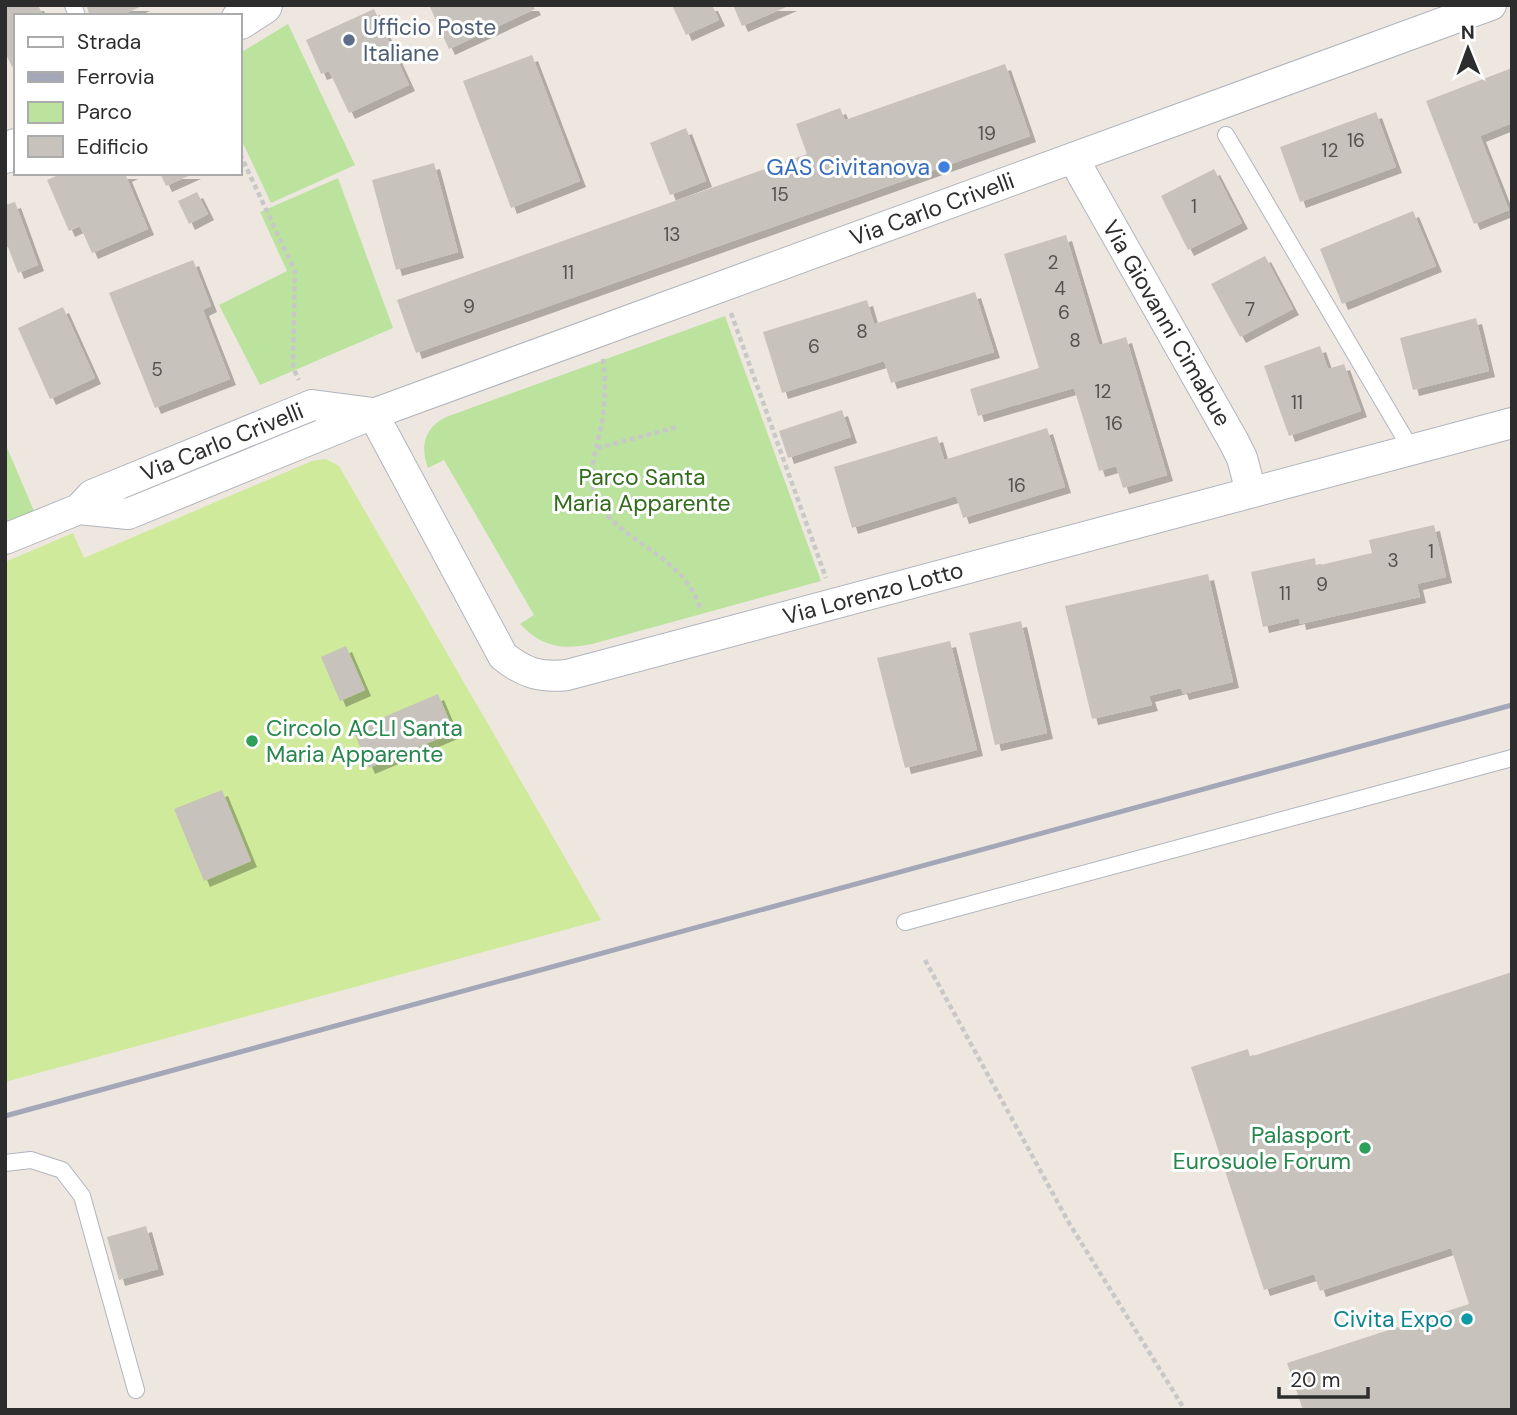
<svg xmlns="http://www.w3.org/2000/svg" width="1517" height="1415" font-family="'DM Sans',sans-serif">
<defs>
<filter id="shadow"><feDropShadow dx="6" dy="6" stdDeviation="0" flood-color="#0004"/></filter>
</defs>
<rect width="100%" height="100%" fill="#eee7e0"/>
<!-- green -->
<path fill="#bbe39e" d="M288,24L355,165L271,203L240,137V53Z
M338,178L393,328L260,385L219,305L287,271L260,212Z
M725,316L821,581L592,644C561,650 542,647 520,624L534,615L444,460L428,468C420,446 424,428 446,417Z
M5,443L34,511L5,523Z"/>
<!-- pitch -->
<path fill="#ceea9a" d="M326,459L339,466L601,920L5,1082V562L73,533L84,558L312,461Z"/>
<!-- building -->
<path fill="#c7c2bb" filter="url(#shadow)" d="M5,5H38L43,16H16V65L12,67L5,52Z
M86,5H144L120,16H90Z
M429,5H533L535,9L449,49Z
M672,5H712L719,20L686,35Z
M733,5H791L742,26Z
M374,9L409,85L349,113L329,71L321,74L306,40Z
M532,55L580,181L511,208L463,81Z
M1005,64L1030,136L416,353L397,300L807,154L796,124L840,108L845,120Z
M1512,68V123L1480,136L1509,210L1474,224L1426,101Z
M1376,112L1396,167L1300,202L1280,147Z
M686,128L706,181L670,195L650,143Z
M434,163L458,252L396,270L372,180Z
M1214,169L1242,223L1188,250L1161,196Z
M63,173H132L126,176L148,229L92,253L80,226L69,231L47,180Z
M160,173H195L166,186Z
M197,192L208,214L189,224L178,201Z
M15,202L38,265L18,273L8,247L5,248V205Z
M1413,211L1436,266L1342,304L1320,249Z
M1066,235L1099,345L1126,337L1167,475L1123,488L1116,466L1099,471L1074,388L978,416L970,389L1039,368L1004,254Z
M1265,256L1293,309L1240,337L1211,284Z
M193,260L211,306L203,310L230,379L155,408L109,293Z
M975,292L994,352L891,383L884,361L782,393L763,332L867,300L874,324Z
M63,307L95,378L50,399L18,328Z
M1476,318L1489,371L1413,390L1400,338Z
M1320,346L1328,369L1344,364L1361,411L1289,436L1264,366Z
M842,410L851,437L788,458L779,431Z
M1047,428L1065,487L963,518L956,496L852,528L834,467L937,436L944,460Z
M1434,525L1446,577L1417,584L1420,597L1300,624L1299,618L1263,627L1251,572L1315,558L1316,566L1372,553L1369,540Z
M1208,574L1233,682L1183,694L1181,688L1149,696L1152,705L1092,719L1065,606Z
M1021,621L1047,733L995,745L969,633Z
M950,641L977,750L905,768L877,658Z
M346,646L365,690L340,701L321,657Z
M438,694L454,732L369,768L353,730Z
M222,790L251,861L204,881L174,809Z
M1512,972V1410H1303L1287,1363L1469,1304L1451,1248L1320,1291L1314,1274L1264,1290L1191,1067L1248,1049L1250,1057Z
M146,1226L158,1269L119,1280L107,1237Z"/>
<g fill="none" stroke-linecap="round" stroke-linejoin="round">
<defs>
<path id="lane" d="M73,5L77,16
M1226,135L1411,449
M905,922L1512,758
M5,1163L31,1160L62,1170L82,1196L136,1390"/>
<path id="street" d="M1073,158L1234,442L1242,458L1251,492
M373,414L503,656C524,673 540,678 567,675L1512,423
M79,509L128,514L373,414L1491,5
M5,539L79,509L92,495L312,405L373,413"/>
<path id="secondary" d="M240,20L263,5
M5,154L16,148"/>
</defs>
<!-- lane casing -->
<use href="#lane" stroke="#b0b4bd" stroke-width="18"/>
<!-- street casing -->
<use href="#street" stroke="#b0b4bd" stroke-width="32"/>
<!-- secondary casing -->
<use href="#secondary" stroke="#b0b4bd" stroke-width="40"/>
<!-- path -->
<path stroke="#c8c8c8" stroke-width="4.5" stroke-dasharray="5 3.5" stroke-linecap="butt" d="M240,154L295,271L293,368L299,380
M731,313L826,578
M603,359C606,380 605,402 602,423C598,443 589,467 593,487C602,538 682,549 700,608
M597,448L678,427
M925,960L1069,1223L1185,1410"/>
<!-- lane -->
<use href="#lane" stroke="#fff" stroke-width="16"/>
<!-- street -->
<use href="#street" stroke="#fff" stroke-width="30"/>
<!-- secondary -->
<use href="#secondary" stroke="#fff" stroke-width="38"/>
<!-- rail -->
<path stroke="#a3a7b7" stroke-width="5" d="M5,1116L1512,705"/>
</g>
<!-- markers -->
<circle fill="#5c6f8a" stroke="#fff" stroke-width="2.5" cx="349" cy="40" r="7"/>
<circle fill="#3f7fe0" stroke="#fff" stroke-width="2.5" cx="944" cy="167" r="7"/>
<g fill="#2e9e5b" stroke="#fff" stroke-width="2.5">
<circle cx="252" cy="741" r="7"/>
<circle cx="1365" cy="1148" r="7"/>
</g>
<circle fill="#0f9aa8" stroke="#fff" stroke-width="2.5" cx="1467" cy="1319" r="7"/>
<g text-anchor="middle" stroke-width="6" stroke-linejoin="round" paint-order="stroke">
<!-- number labels -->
<g font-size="19" fill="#545250">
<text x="987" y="140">19</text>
<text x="1356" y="147">16</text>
<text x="1330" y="157">12</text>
<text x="780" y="201">15</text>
<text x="1194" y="213">1</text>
<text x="672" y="241">13</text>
<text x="1053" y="269">2</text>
<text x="568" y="279">11</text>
<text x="1060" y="295">4</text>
<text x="469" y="313">9</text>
<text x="1250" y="316">7</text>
<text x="1064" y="319">6</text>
<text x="862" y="338">8</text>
<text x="1075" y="347">8</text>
<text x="814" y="353">6</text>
<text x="157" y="376">5</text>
<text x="1103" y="398">12</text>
<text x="1297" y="409">11</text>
<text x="1114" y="430">16</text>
<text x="1017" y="492">16</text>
<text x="1431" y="558">1</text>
<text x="1393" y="567">3</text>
<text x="1322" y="591">9</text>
<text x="1285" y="600">11</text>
</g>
<!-- service labels -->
<g font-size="23" fill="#4e5e75" stroke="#fff" text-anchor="start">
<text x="363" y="35">Ufficio Poste<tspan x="363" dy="26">Italiane</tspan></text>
</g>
<!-- shop labels -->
<g font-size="23" fill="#366cbe" stroke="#fff" text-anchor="end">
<text x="930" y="175">GAS Civitanova</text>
</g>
<!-- street labels -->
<g font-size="23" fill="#2d2d2d" stroke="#fff">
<text transform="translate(932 209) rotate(-20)" y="8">Via Carlo Crivelli</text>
<text transform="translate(1167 323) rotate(60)" y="8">Via Giovanni Cimabue</text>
<text transform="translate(222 442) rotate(-22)" y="8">Via Carlo Crivelli</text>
<text transform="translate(873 593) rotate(-15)" y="8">Via Lorenzo Lotto</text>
</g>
<!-- park labels -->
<g font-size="23" fill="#326b1c" stroke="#fff">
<text x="642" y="485">Parco Santa<tspan x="642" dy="26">Maria Apparente</tspan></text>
</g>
<!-- leisure labels -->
<g font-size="23" fill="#27864d" stroke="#fff" text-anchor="start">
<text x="266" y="736">Circolo ACLI Santa<tspan x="266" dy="26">Maria Apparente</tspan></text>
<text x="1351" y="1143" text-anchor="end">Palasport<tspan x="1351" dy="26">Eurosuole Forum</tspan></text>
</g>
<!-- culture labels -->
<g font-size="23" fill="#0d838f" stroke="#fff" text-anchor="end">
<text x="1453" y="1327">Civita Expo</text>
</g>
</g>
<!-- border -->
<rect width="1517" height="1415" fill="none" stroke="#2d2d2d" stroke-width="14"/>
<!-- legend -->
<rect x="14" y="14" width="228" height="161" fill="#ffffff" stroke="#ababab" stroke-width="2"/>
<rect x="28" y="37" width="35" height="10" fill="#ffffff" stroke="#ababab" stroke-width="2"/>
<text x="77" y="49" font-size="21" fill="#2d2d2d">Strada</text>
<rect x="28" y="72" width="35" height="10" fill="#a3a7b7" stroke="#ababab" stroke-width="2"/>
<text x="77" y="84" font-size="21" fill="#2d2d2d">Ferrovia</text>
<rect x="28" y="102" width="35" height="21" fill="#bbe39e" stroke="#ababab" stroke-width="2"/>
<text x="77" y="119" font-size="21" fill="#2d2d2d">Parco</text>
<rect x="28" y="136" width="35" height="21" fill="#c7c2bb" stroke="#ababab" stroke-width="2"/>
<text x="77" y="154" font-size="21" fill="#2d2d2d">Edificio</text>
<!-- north arrow -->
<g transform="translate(1468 49) rotate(359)" stroke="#ffffff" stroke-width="5" paint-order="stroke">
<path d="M0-5L12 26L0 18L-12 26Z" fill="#2d2d2d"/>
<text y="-10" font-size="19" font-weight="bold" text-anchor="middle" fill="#2d2d2d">N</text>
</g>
<!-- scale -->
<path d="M1279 1387v10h89v-10" fill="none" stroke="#2d2d2d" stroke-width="3.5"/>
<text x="1290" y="1387" font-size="21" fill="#2d2d2d" stroke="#ffffff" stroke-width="5" paint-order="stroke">20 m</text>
</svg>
